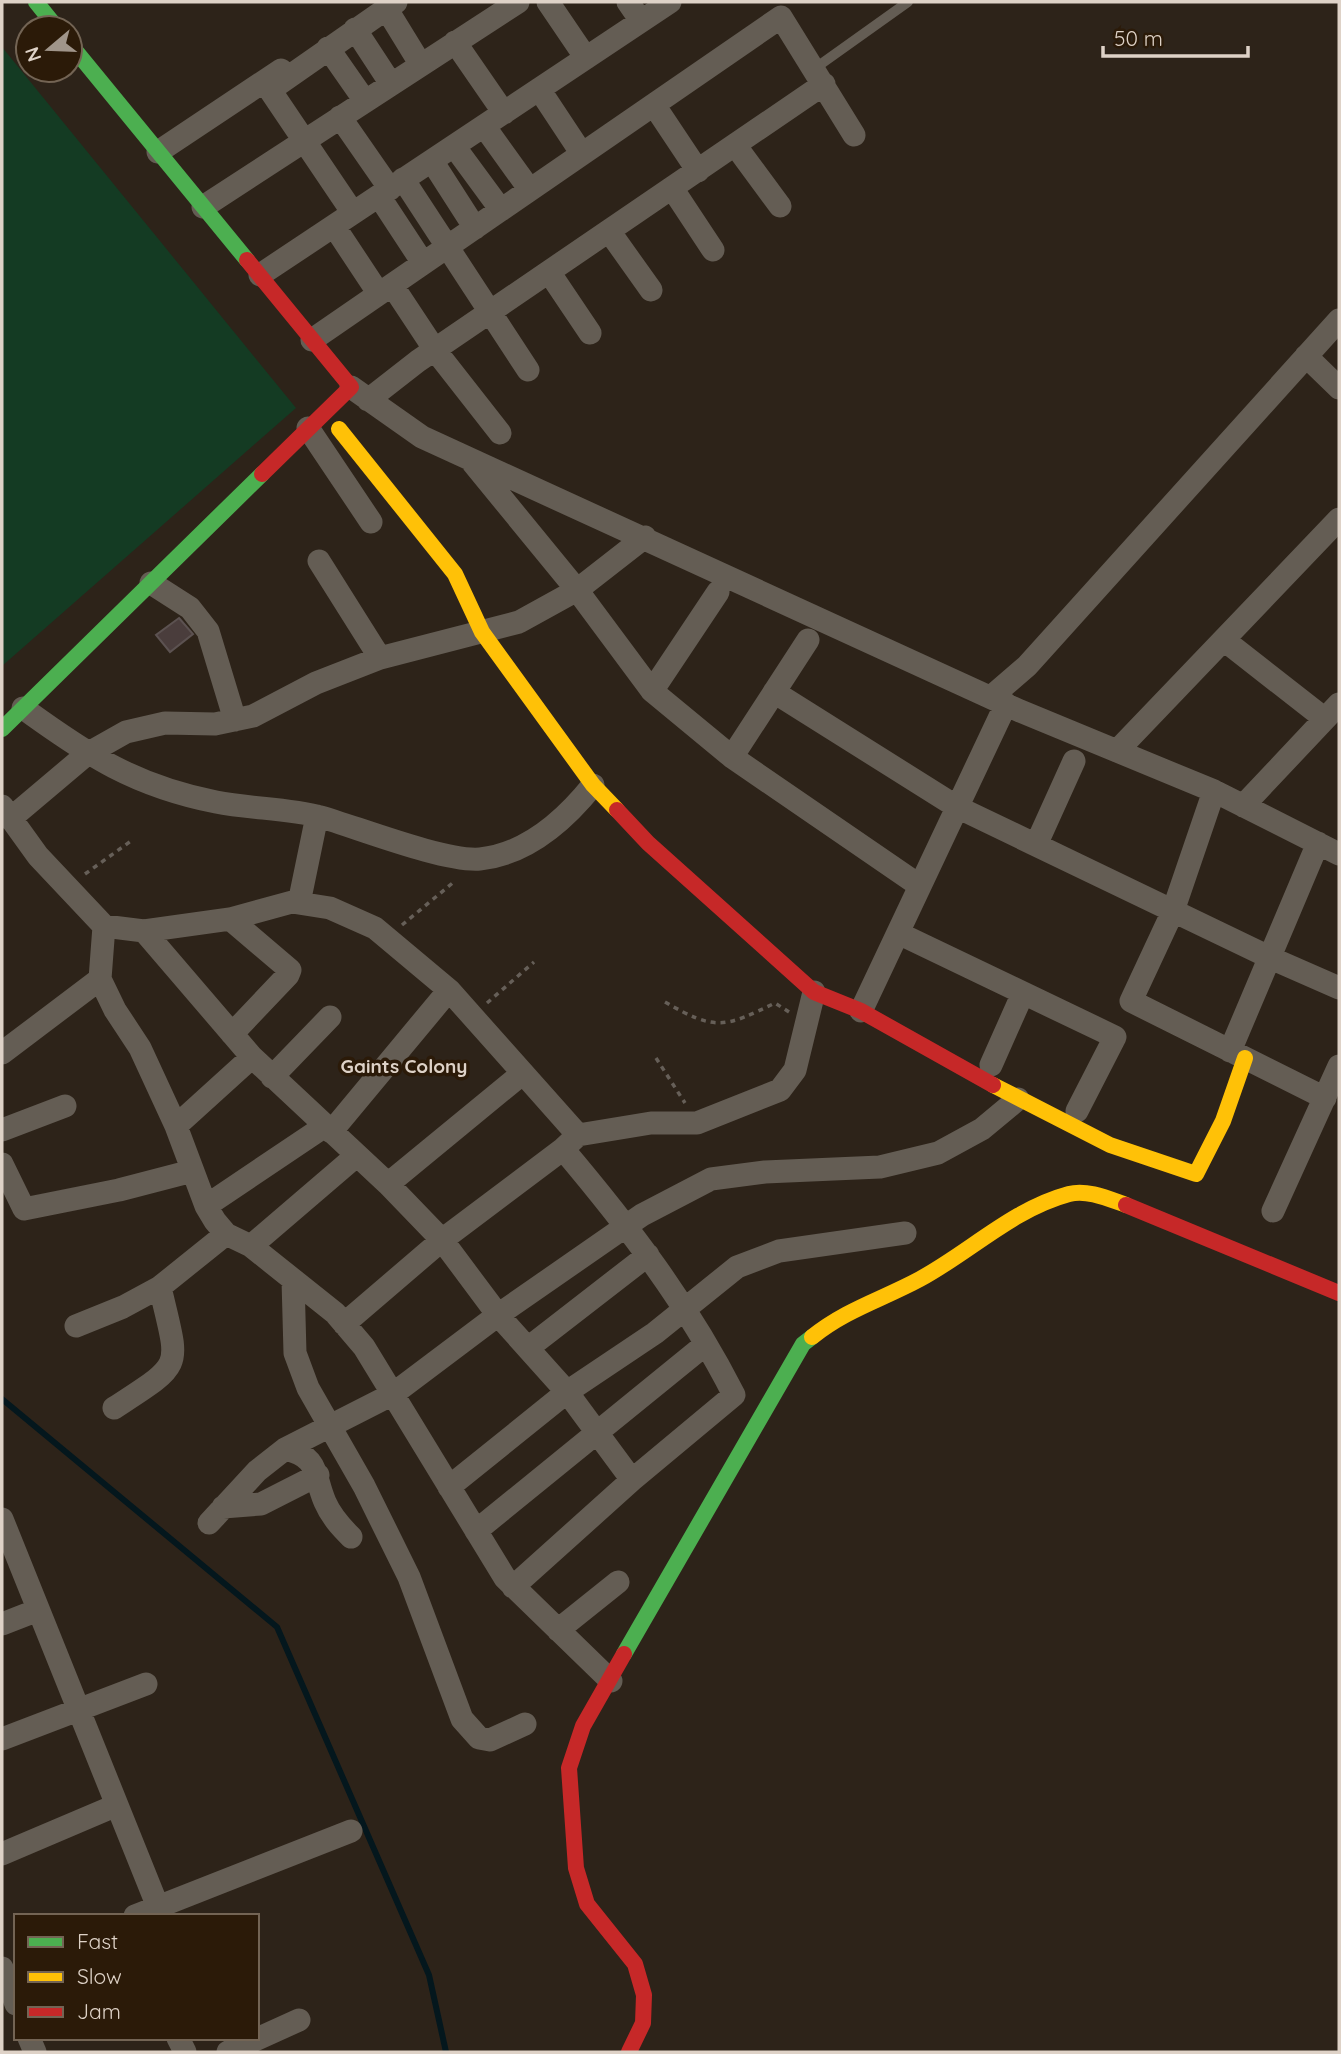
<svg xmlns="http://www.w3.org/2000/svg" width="1341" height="2054" font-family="Quicksand,sans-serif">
<rect width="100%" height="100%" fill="#2d2319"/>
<!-- green -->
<path fill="#143b23" d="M2,47L296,408L2,666Z"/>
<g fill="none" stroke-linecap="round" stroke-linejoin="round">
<!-- stream -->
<path stroke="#04171d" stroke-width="6" d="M2,1399L277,1627L429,1975L446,2052"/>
</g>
<!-- building -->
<path fill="#4a3d3c" stroke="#5c5251" stroke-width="2" d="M179,618L193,634L170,652L156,635Z"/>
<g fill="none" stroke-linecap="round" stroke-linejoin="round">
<!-- path -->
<path stroke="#665f58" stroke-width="3.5" stroke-dasharray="5 5" stroke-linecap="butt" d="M85,874L131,841
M402,925L455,881
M665,1002C715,1031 724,1028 775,1003L789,1012
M487,1003L534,962
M656,1058L685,1103"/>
<!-- lane -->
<path stroke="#645d54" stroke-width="10" d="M814,69L908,2"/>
<!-- street -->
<path stroke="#645d54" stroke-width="23" d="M548,2L586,58
M628,2L641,21
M386,8L421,65
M355,29L391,84
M455,42L504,113
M328,48L365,101
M539,89L582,154
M654,105L698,171
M340,117L390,189
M484,126L530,190
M735,145L780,206
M454,146L501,210
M158,152L281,70
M432,161L475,228
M403,179L528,370
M672,188L713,250
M379,196L423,263
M203,207L518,2
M353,213L270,90L396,2
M334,226L379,294
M609,231L651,290
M549,272L590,333
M260,275L670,2
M392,285L435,350L500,433
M312,340L781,17L854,135
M1306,356L1339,388
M351,387L422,437L1020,711L1214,791L1339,854
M368,400L418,361L824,84
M308,428L371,522
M473,463L577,590L652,691L732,757L920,886
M319,561L380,658
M151,583L190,608L208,631L235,720
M1224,640L1325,719
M652,691L718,592
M774,692L957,807L1273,959L1339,988
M991,697L1027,666L1339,320
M23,708C89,756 135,786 216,802C251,809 288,808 321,817C359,828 445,862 480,859C527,854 565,820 593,785
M1117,751L1339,519
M732,757L808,640
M1214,791L1173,911L1131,1001L1325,1098
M2,806L38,856L104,926L100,979L115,1010L140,1048L176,1126L206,1206L215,1221L226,1234L251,1246L335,1313L364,1347L505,1578L611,1681
M1243,806L1339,704
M10,819L87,754L126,732L165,723L215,724L253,716L316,683L380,658L519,622L577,590L645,537
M1036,845L1074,761
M299,903L317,816
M230,919L290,970L288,975L232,1034
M104,926L144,931L252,1057L388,1184L442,1240L498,1315L567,1392L632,1480
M144,931L230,919L292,902L330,908L375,928L449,990L578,1135L563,1149C628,1226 688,1304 734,1395L632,1480L513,1587
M898,933L1115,1037L1077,1111
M861,1011L1006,704
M1230,1051L1318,843
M2,1053L100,979
M991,1065L1023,993
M272,1077L330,1017
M176,1126L252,1057
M2,1130L65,1106
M331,1132L449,990
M578,1135L651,1123H697L780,1090L795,1070L814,992
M2,1164L24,1209L119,1190L192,1171
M388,1184L523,1073
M206,1206L325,1126
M1273,1211L1339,1066
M251,1246L356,1156
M293,1280L295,1353L308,1388L364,1486L409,1577L462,1719L479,1738L490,1740L525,1724
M344,1324L442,1240L563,1149
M76,1326L123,1307L160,1287L226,1234
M528,1348L648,1255
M114,1408C186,1361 179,1370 160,1287
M285,1449C320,1457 313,1474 325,1502C331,1516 340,1526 351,1537
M449,1487L567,1392L655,1333L737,1267L779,1251L905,1233
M223,1507L261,1504L318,1475
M2,1519L158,1907
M209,1523L257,1471L285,1449L393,1394L498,1315L642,1215L711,1179L765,1172L880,1167L938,1153L982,1129L1018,1099
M476,1531L706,1344
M2,1624L38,1610
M558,1630L618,1582
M2,1739L146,1684
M2,1854L117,1805
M135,1916L351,1831
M2,1968L16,2004
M29,2038L35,2052
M178,2038L185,2052
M228,2052L299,2020"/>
<!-- fast -->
<path stroke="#4caf50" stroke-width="16" d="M36,2L57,28
M70,44L247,260
M2,729L262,474
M624,1654L803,1344L812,1337"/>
<!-- slow -->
<path stroke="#ffc107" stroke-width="16" d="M339,429L455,574L482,632L593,785L617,810
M993,1085L1110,1145L1196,1174L1223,1121L1245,1058
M812,1337C847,1309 881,1300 920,1279C970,1252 1013,1209 1069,1194C1087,1189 1109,1199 1126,1205"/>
<!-- jam -->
<path stroke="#c62828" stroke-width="16" d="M247,260L351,387L262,474
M617,810L648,843L814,992L861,1011L993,1085
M1126,1205L1339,1293
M624,1654L583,1726L569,1768L576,1868L587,1904L635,1964L644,1995L643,2023L629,2052"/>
</g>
<g text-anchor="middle" stroke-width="7" stroke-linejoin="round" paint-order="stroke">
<!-- neighbourhood labels -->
<g font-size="19" font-weight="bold" fill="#ded2c7" stroke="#2b1a08">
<text x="404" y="1073">Gaints Colony</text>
</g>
</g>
<!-- border -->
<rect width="1341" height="2054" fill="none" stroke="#ded2c7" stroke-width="7"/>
<!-- legend -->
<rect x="14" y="1914" width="245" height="126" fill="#2b1a08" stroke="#736454" stroke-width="2"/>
<rect x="28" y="1937" width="35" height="10" fill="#4caf50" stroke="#736454" stroke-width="2"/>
<text x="77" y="1949" font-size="21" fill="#ded2c7">Fast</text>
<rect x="28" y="1972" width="35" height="10" fill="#ffc107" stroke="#736454" stroke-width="2"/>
<text x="77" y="1984" font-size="21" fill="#ded2c7">Slow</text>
<rect x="28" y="2007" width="35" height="10" fill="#c62828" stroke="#736454" stroke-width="2"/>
<text x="77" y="2019" font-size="21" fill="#ded2c7">Jam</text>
<!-- north arrow -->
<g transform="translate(49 49) rotate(251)"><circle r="33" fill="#2b1a08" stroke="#736454" stroke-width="2"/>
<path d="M0-5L12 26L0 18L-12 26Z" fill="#a0958a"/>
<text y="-10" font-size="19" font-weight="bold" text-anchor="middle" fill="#ded2c7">N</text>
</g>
<!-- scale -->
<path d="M1103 46v10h145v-10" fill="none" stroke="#ded2c7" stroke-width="3.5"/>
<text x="1114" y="46" font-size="21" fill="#ded2c7" stroke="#2b1a08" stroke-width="5" paint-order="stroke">50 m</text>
</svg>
